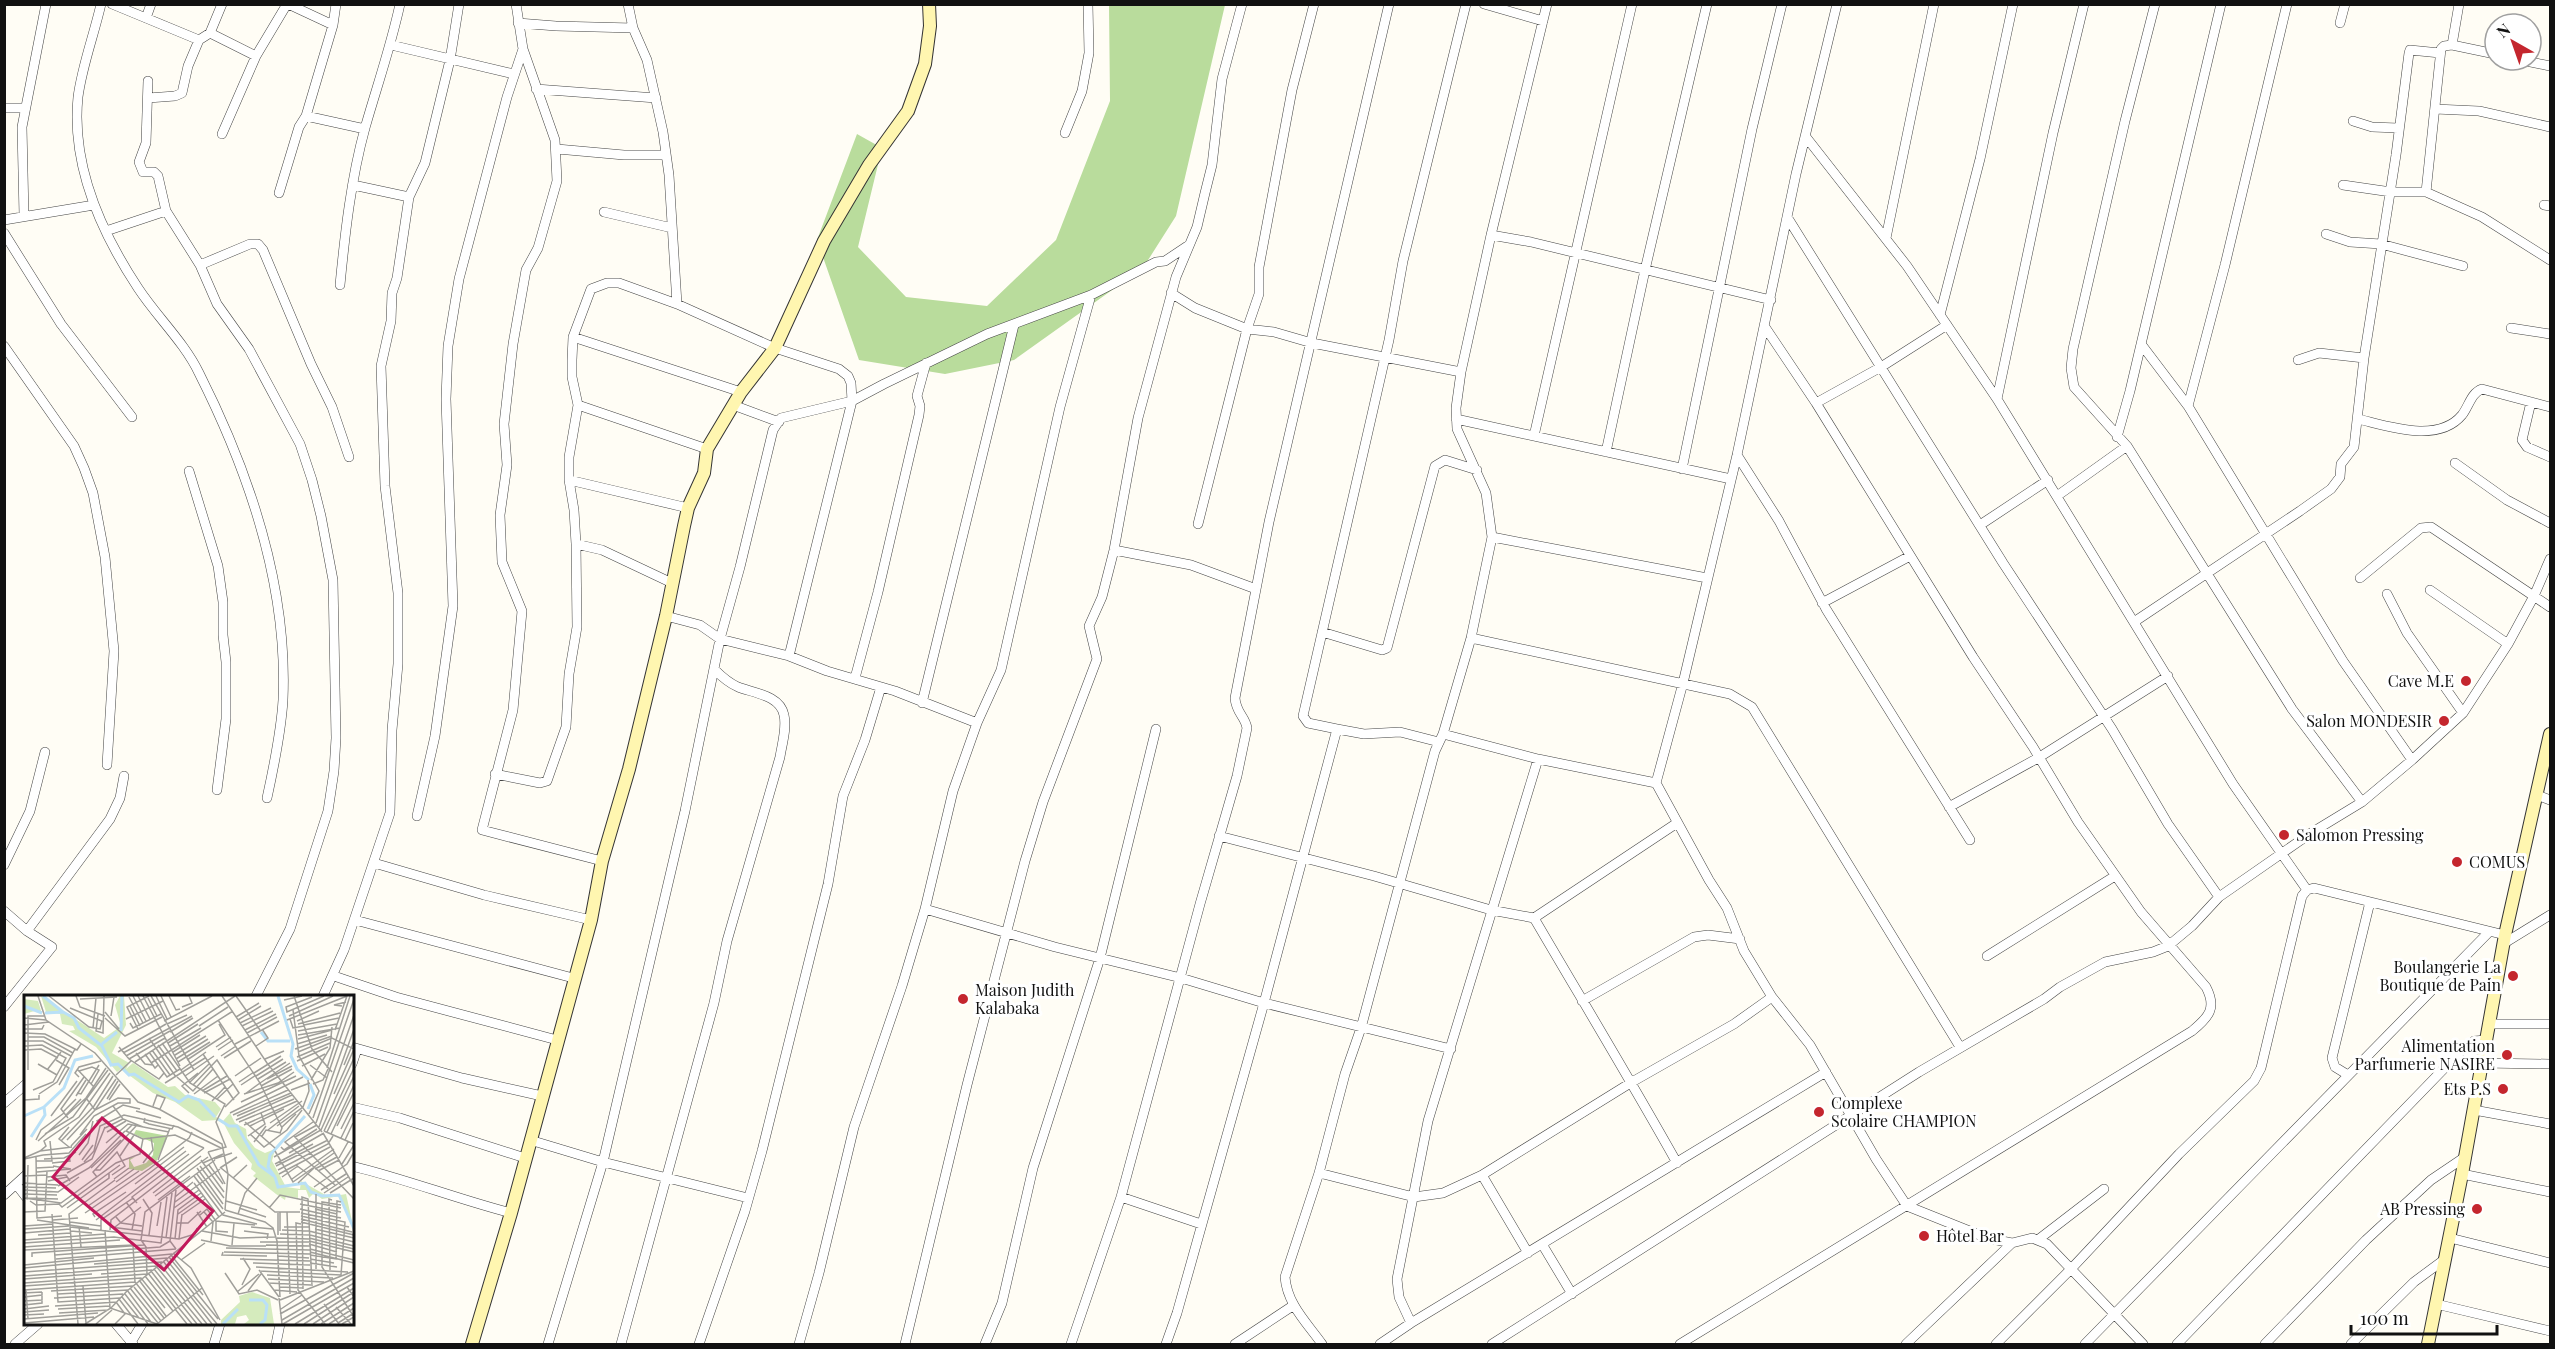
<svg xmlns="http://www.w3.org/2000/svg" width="2555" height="1349" font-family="'Playfair Display',serif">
<rect width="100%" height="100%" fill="#fffdf5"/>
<!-- forest -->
<path fill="#b9dc9c" d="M1109,5H1225L1176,216L1143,268L1014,360L945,374L859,360L817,240L857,134L882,148L858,247L906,297L987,306L1056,240L1110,101Z"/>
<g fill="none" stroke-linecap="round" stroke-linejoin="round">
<defs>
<path id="street" d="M101,4C94,35 82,66 78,97C71,166 101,232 138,288C157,317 184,342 199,373C249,472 288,587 283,700C281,733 274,766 267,798
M112,4L199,40
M288,4L333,25
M516,4L523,49L555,140L557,181L538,248L526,270L513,344L504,424L507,465L500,515L502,562L522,611L513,710L482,830L602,861
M628,4L633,28L647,60L663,132L669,175L677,304
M1484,4L1543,21
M1837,4L1796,174L1737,455L1683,683L1656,783L1709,880L1727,908L1744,951L1772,997L1810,1045L1876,1159L1907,1206L1987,1238L2012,1243
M2155,4L2125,121L2073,349L2071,368L2074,387L2127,446L2292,709L2362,802
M146,18L151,4
M518,23L556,26L633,28
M2340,23L2345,4
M210,33L256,56
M391,45L514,74
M2452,45L2459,4
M2521,60L2550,66
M148,81L146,143L139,162L143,172H154L158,176L166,211L200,265L217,304L249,349L300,444L312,480L321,516L333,580L336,738L334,771L328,811L290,929L256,996
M536,89L656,98
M148,98L175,96L182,93L188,66L199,40L210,33L222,4
M4,108H24
M2435,109L2479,111L2550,127
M306,116L365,129
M2353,121L2372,127L2398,128
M1065,133L1082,91L1089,53L1088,4
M222,134L256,56L287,4
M1806,137L1907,266L1997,399L2233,784L2307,890
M557,149L624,155H666
M353,185L409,197
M2343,185L2391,192H2426L2482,217L2550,260
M2426,192L2441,49L2444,46L2452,45L2495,54
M279,193L299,127L306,116L333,25L336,4
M2544,205L2550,206
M604,212L672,228
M24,216L22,127L46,4
M4,220L94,205
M1789,220L2003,563L2112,729L2168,824L2219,897
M106,231L166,211
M4,233L61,324L132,417
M2326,234L2350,242L2381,244L2463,266
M1491,235L1531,242L1771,300
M1886,238L1934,4
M200,265L250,244H258L263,250L311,364L332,407L349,457
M340,285C345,233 351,179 365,128C377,86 391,46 400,4
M1171,293L1195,308L1247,329L1274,332L1312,343L1461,372
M1940,315L1980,159L2013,4
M2511,328L2550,334
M573,337L741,392
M2141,344L2188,406L2343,661L2412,760
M4,346L74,446L84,468L93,493L105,557L114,651L107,765
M2298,360L2319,353L2364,358
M1997,399L2053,133L2084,4
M2531,402L2522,440L2527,447L2550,457
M1816,403L1881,367L1947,325
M578,405L707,449
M733,405L779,422
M2188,406L2225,265L2287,4
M1456,419L1731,479
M2358,419C2388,426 2438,444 2462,415C2469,406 2471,393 2482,389L2550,407
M1534,436L1632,4
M2117,437L2130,391L2221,4
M1606,452L1645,270L1707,4
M1737,455L1779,521L1826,609L1970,840
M2455,463L2507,500L2550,523
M1682,469L1752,129L1782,4
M189,471L218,566L223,602V635L226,662V719L217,790
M569,480L688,508
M2057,496L2127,446
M1198,524L1247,329L1259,294V267L1292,90L1314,4
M1980,525L2048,480
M1492,537L1707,578
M576,544L602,550L672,583
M1114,550L1191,565L1256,589
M2360,578L2421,528L2431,527L2550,607
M2430,590L2508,644
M2387,594L2407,633L2463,713
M1822,603L1910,556
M666,616L700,625L720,639L789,656L827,671L895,691L977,723
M2134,622L2300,511L2331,489L2340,477L2341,464L2354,447L2364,358L2396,155L2409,53L2410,50L2440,53
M1322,632L1382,650L1387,648L1435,466L1445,460L1477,470
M1471,638L1730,694L1752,707L1960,1047
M855,678L878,592L919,415L920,406L917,396L926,363
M922,703L1014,325
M1443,734L1538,759L1656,783
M1439,742L1400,732L1364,734L1337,729L1308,723L1303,716L1389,340L1403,261L1466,4
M495,774L540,783L547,781L566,727L569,674L577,627L576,544L574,510L569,480V457L578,405L572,377V360L573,337L591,289L607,283H619L677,304L775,348L839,369L848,376L851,383L852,401L789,656
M2537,795L2550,800
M1949,807L2038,758L2168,676
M417,816L435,736L453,606L446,399L448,346L459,279L507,97L523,49
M1219,836L1374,876L1491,910L1534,918L1677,823
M374,863L484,895L591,920
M4,865L30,811L45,752
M925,909L1055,947L1181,978L1264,1003L1451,1049
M4,911L27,931L52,947L4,1007
M1534,918C1582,1000 1631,1081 1677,1163
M355,920L573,978
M27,931L110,819L120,798L124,776
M2503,944L2550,915
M1987,956L2115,876
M334,976L396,997L557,1040
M323,996L344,950L390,813L392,730L398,664V593L385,486L381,366L391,321L392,293L397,278L409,197L425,163L450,60L459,4
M1582,1001L1694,937L1708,935L1740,939
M2488,1024H2550
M352,1047L462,1078L542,1096
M2483,1063L2550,1064
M352,1064L357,1049
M2348,1075L2335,1067L2332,1058L2370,902
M4,1103L26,1084
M352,1107L400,1118L525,1158
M2474,1110L2550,1124
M530,1140L603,1162L748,1198
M352,1166C406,1179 457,1199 511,1213
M1319,1173L1414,1197L1443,1193L1482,1175L1632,1082L1734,1024L1772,997
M2462,1174L2550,1192
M1482,1175L1528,1253
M16,1184L26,1197
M4,1195L26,1175
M1121,1197L1201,1224
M2450,1238L2550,1263
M2039,1239L2104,1189
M1542,1244L1572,1294
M2436,1304L2550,1331
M1411,1323L1399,1297L1397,1279L1428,1121L1538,759
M116,1324L133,1344
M15,1344L38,1324
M130,1344L142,1324
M214,1344L220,1324
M276,1344L280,1324
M548,1344L603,1162L685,811L720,639L740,567L773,430L781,418L852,401L884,384L987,334L1091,295L1156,262L1165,261L1189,245
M621,1344L714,1003L727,941L780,757C782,744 787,728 784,715C780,695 753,693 738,687C729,683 722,677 715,670
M699,1344L745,1211L762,1151L828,884L843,796L865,740L881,687
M799,1344L819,1273L854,1127L902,986L925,909L953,791L977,723L1001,670L1060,407L1091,295
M905,1344L967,1085L1025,861L1043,802L1097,659L1089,626L1102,597L1114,550L1138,418L1176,277L1197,227L1205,193L1212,165L1222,79L1242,4
M985,1344L1002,1303L1033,1168L1100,958L1156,729
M1071,1344L1121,1197L1200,904L1237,776L1247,728C1245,716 1236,713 1235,698L1269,522L1389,4
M1166,1344L1177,1313L1264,1003L1337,729
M1235,1344L1294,1305
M1322,1344C1307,1323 1287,1304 1285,1277L1319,1173L1345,1074L1361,1028L1435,751L1443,734L1471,638L1492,537L1486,493L1457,429L1456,408L1461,372L1491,235L1547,4
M1380,1344L1411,1323L1826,1072
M1492,1344L1919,1072L2044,999L2060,987L2105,962L2153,952L2168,946L2192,926L2219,897L2311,833L2362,802L2412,760L2463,713L2508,644L2534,596L2550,559
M1680,1344L2192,1031C2209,1017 2217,1008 2206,987L2141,912L2078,822L2033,747L1973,657L1816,403L1765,327
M1906,1344L2012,1243L2032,1238L2047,1244L2143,1344
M1996,1344L2071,1269L2179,1154L2254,1081L2261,1068L2302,896L2307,890L2314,888L2505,935
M2085,1344L2488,933
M2177,1344L2462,1050L2474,1041L2486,1040
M2265,1344L2366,1240L2431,1180L2465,1157
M2351,1344L2414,1282L2445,1259"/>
<path id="secondary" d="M472,1344L511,1213L591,920L602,861L629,769L666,616L684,526L688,508L704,473L707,449L741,392L775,348L824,241L869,165L908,111L925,64L930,26L929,4
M2428,1344L2462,1174L2505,935L2550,734"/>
</defs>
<!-- street casing -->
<use href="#street" stroke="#444" stroke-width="10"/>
<!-- secondary casing -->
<use href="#secondary" stroke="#333" stroke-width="14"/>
<!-- street -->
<use href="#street" stroke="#fff" stroke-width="9"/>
<!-- secondary -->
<use href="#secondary" stroke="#fff6b0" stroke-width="12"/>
</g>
<!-- markers -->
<g fill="#c4262e" stroke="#fff" stroke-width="2">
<circle cx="2466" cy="681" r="6"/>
<circle cx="2444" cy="721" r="6"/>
<circle cx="2284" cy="835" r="6"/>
<circle cx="2457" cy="862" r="6"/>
<circle cx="2513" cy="976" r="6"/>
<circle cx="963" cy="999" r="6"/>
<circle cx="2507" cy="1055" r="6"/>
<circle cx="2503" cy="1089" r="6"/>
<circle cx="1819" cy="1112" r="6"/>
<circle cx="2477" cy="1209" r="6"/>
<circle cx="1924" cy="1236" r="6"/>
</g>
<g text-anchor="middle" stroke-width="6" stroke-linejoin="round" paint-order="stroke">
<!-- poi labels -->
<g font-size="16" fill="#111" stroke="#fff" text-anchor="end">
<text x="2454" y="687">Cave M.E</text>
<text x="2432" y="727">Salon MONDESIR</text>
<text x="2296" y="841" text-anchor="start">Salomon Pressing</text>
<text x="2469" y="868" text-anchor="start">COMUS</text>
<text x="2501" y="973">Boulangerie La<tspan x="2501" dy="18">Boutique de Pain</tspan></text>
<text x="975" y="996" text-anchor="start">Maison Judith<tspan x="975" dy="18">Kalabaka</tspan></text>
<text x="2495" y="1052">Alimentation<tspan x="2495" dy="18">Parfumerie NASIRE</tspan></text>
<text x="2491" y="1095">Ets P.S</text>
<text x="1831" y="1109" text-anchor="start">Complexe<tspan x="1831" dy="18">Scolaire CHAMPION</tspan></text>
<text x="2465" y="1215">AB Pressing</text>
<text x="1936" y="1242" text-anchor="start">Hôtel Bar</text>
</g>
</g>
<!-- overview -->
<g transform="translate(24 995)">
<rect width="330" height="330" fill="#fffdf5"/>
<path d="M17,1L80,43L97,31L91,10L96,1H100L102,30L88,58L105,68L102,74L109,68L144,92L151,91L161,100L191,107L197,114L192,122L199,126L206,118L211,128L222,134L223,143L231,153L241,158L251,154L248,166L262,192L276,194L277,186L305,202L322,199L330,235L316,201L298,204L290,198L285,203L282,195H274V203L262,201L261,205L252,199L229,181L232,178L227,174L228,169L210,148L200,129L193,125L178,126L151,107L129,98L97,74L93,77L72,52L45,36L51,35L49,31L38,29L36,19L22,17ZM0,4L14,6L18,19L14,15L0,19ZM228,297L246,303L250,329H220L225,325L222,320L213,322L211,329H197V325L216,307L215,301Z" fill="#d5ebbd"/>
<path d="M112,135L144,141L132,167L118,176L105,174V163L111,162L106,165L110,172L122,168L129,160L130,148L110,139Z" fill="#b9dc9c"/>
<path fill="none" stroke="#b9e0f7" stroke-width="3" d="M19,1L39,17M254,1L269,49L267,61L273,74L285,85M0,11L18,18M21,18L39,17L50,23L55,33L78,51L87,70L94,69L105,80L110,79L155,107L164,101L175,105L191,122M97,36L98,1M237,37L244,46H266M78,49L93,37M284,114L290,100L286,89M0,121L20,112M194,124L205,131H213L235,170L250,181M7,142L21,120L20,112L40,93L51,65L69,61M251,182L244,172L246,160L281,121M251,182L254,192L281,188L287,197L298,201L315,200L330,234M225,305H239L243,310L241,325L236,329M199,329L214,314"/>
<path fill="none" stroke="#a09f9a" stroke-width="1.5" d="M14,1L22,25L71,58L114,107L135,114L198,149L204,179L201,215M25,1L65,32L76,34L78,26M52,1L56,12L81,21M109,1L122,26M114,1L126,24M119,1L156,71M127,1L170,75M132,1L143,24M137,1L147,22M145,1L152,15L156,14M198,1L243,68L298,137M212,1L236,35M270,1L288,54L308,77M105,2L119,28M288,2L262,12L263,17L300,1M124,3L133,21M56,4L93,2M260,5L278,1M106,11L116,31M318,11L310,10L322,7M158,12L168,8L165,1M46,13L80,27M269,15L275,61L295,96L285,119M81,17L95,34M74,19L72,36L79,38L80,1M87,21L90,2M265,21L309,1M212,22L235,8M0,23L22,25M81,23L101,41L138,22M102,24L139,6M266,24L269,33L280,31M194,25L236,88L258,133L256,138M214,25L237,11M263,25L323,1M140,26L188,1M273,26L295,16M106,28L109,33L137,19M216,28L247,13M143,29L163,20M274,29L316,18M0,30L25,27M280,30L315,23M175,31L204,12M218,31L249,16M69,33L72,3M0,34H18L20,30M114,34L103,12L125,1M221,35L252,19M311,35L323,1M274,36L313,29M146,37L169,23M0,38L21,39L53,55L57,49M223,38L253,22M274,40L316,33M4,42H20L49,58M125,43L152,82M274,44L308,35M0,46H19L47,61M138,48L166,88L201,109L192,127L202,152L184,157M144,48L174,29M211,49L255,26M273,49L303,40M134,50L153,76M0,51L18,50L42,63L29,87L9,95M146,51L177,33M232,51L244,43L238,34M95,52L105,64L135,84L140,78M192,52L207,42M271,54L308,41M1,55L17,54L34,63M128,55L146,80M194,55L209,45M94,57L142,29M125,57L143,82L156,74M149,57L176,40M274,57L308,43L330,54L310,99M99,58L168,21M112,58L121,69L129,70M121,59L131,73L134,70M179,59L210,105M151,60L182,41M102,61L146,36M197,61L212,51M273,62L306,48M200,63L227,46M105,64L141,43M152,64L184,44M241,64L260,56M32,65L45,73L35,90M163,65L201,40L195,29M273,66L304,52M111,67L211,1M154,67L186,47M127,68L209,16M14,69L33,80M286,70L303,83M320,70L330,46M278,71L301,59M303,73L326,1M53,74L70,92M4,75V21H20M23,75L37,57M157,75L182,57M55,76L68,72L75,75L67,89M230,78L257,61M92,80L107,66M161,81L190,61M211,81L237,63M232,81L259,64M55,82L51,78L55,72L77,66M153,82L169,96L189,74M234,84L262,67M243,84L268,71M287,85L306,53L308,32M215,87L230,77M141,88L181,63M165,88L185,69M236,88L266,68M289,89L299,85L304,74M169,90L193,65L206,85M217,90L232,80M237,91L268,74M267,95L286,88M178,96L203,81M53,98L57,99L75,70M165,98L158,91L174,78M180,98L206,84L215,98L201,112M15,99L33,87L51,54M170,99L194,81M220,99L254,88L270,77M221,99L236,88M52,101L62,85M83,104L94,86M193,104L209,89M0,105L15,104V100M85,105L96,89M188,106L201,92M217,107L272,81M89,111L99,124L119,132M129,111L133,100L141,103L136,114M112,116L137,123M39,117L52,104M206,118L279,82M42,120L57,104M209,120L264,95M27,121L53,86M213,121L267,98M44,123L37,114L60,82M121,123L120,127L125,129L148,134L150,130M289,123L330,4M212,125L268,100M215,127L270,104M221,127L251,153M289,127L261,147L311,190M75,128L73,126L99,110L116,114M246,128L278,106M292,128L330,20M220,130L273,106M226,131L260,114M253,131L279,112L285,96L284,85M313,131L330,97M258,132L272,119M295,132L330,34M81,133L99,124M317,134L330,108M244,135L275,111M300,136L330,73M300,136L330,149M83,137L102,126M303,137L330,81M299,138L330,191M21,139L49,122L84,75M226,139L240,152L263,135L278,115M307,139L330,90M56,140L70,121L94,108H106V104L94,103L71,115L62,103M224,141L241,129L237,118M238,141L242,135L257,138M270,141L330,204M271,142L293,130M317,143L330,116M119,144L151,140L180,153M12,145L17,135L40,118M43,145L71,115L92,84M321,145L329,128M14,146L62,103L82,73M37,146L70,111L89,81M230,147L242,131M82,148L104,129L145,137M47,151L63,134M45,152L35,144L45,132M257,152L260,155L293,134M16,156L48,152M251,156L269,187L310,158M184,157L201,189M265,158L300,138M19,160L45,158L62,139M55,160L64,148L69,126M12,161L13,223L38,221M96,161L110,140M250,162L297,135L330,63M0,163L16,156L22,151L20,146L55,122L86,78M315,163L324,147M0,164L19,160M20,164L40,163L52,157M190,164L208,158M58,165L69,150M134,165L146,133M177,165L200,197M12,166H28L26,146M60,167L70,156L76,131L100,120L154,132L197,153M28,168L46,166L45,161M119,168L129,155L127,142M179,168L199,159M251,169L289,149M318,169L330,150M185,170L199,189M272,170L304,194M29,171L47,174M176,171L200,203M252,171L304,145M12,173L30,172M67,173L97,145M173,173L199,209M196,173L213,162M197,173L251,217H276M291,174L313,162M71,175H76L93,157L101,171L88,180M254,175L304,149L309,141M294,176L315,165M13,177L47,174M43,178L68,164L81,132M173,179L199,214M255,179L306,152M0,181L23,180M170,181L199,220L233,229M23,182L42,180L46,186M73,182L69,177L113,130M258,182L274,171M209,183L223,170M90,184L105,173M268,184L310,154M24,186L43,182M92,187L110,174M0,188L34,190M170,188L195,222M274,188L290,173M111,189L160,152M34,191L65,173L101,136M0,192L32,193M290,192L323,169L330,157M0,195L34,197L55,182M152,195L146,246L152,254M297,195L322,179M129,198L177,161M300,198L324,182M306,198L330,183M0,199L33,200M292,199V274M131,201L184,162M151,202L169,187M0,203L37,208L92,168L116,159L119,144L102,136L108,130M3,203L34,204M119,204L128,218L125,240M3,205L4,170M134,205L166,181M6,206L12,210L36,209M202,206L233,215M102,207L111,219L108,235M151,207L196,174M113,208L108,202L165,159M35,209L38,212L96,170M276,209L317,217M317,210L298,207V272L330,322L318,329M64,211L115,176M43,213L85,183V178M150,213L175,195M215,213L242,222M245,213L256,200L317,213M276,214L317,223M291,214L313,219M201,215L241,227L249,233L253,246L256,302M0,217L21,216L23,176M173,217L183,232M180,217L189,227L187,246M256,217V236M263,217L266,299M61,218L125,174L165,143L168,137M254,218V240M28,219L34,307L96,303M154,219L179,201M214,219L221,198L233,183M158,220L181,204M176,220L183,214L192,226L231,230M277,221L325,232M71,222L69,219L102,197M92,222L97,228L118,231M277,224L328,237M13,225L65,233M29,225L54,223M72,225L162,156M192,226V236L204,237M46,227L77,231M277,227L330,240M153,228H164L177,216M277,229L272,228L274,295L301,329M0,231L29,229M55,231L57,252M133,231L137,207M46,232L155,244L171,239L173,233M86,232L118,236M91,232L117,212M227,232L249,234M260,232H285M1,234L45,231M291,234L330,243M77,235V225L109,203M81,235L86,313L133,329M86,235L87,225L180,153M258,235L285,236L330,247M47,236L68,238M178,236L216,243L251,242M220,236L244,239L243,244M0,238L46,234M256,239L286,240L330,251M14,240L47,238M142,243L148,198M253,243L285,244M285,243L330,254M151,244L154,215L177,198M155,244L158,219M0,245L81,239M177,245L206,251H242M285,246L330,257M236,247H285M0,248L90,242L137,248L143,202M285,249L313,257M208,250L210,228M242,250L286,251M0,252L96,245M202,253L286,255M286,254L330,265M0,255L109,250L111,287L140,323M199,257L198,260L243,261M200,257L286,259M286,257L330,268M149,258L167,273L196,325M31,260L136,252L146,246M147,260L179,300M286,260L312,264L313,206L317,207M254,261L285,263M8,262V258L120,250M145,262L173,297M32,264L152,254M142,264L170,299M216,264L286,266M286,264L310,268M157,265L181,248M139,266L188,329M229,268L286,270M286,268L313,272M70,269L143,263M136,269L164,304M0,270L70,263M232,272L324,277M0,273L148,259M130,274L158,309M235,275L255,302M306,275L305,204L308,205M127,276L154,311M235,276L317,280L321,227L277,218M0,277L138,267M124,278L152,314M201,278L215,299L233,295L254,305M77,279L128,275M123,279L122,252L117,245L121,217L191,165M243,280L309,283M0,281L132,271L161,306M121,281L149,316M0,284L68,279M244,284L300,287M115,285L142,321M0,288L123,279M244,288L287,290M218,290L226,274L219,263M0,291L117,283L141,313M59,291L62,328M110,292L137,326M256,292L279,293M106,293L134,328M279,294L278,202L284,204L288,291M0,295L111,287M2,295L4,324M103,295L127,327M250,295L273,297M27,296L109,291M224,296L237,279M172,297L194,324M213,297L235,279M0,298L18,297M34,299L104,295M101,299L124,329M169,300L193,329M0,302L18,300V297M98,302L115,323M30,303L99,299M255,303L258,329M95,304L114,329M163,304L183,329M256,305L330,276M0,306L18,305V300M160,307L178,329M157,309L173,329M300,309L315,329M0,310L18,308V305M31,311L93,307M154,312L168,329M312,312L327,329M0,314L25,311M34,314L86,311M151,314L163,329M257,314L278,300M0,317L25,315M35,318L84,315M256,319L330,278M0,320L20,319M0,324L74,318M258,325L330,283M0,328L70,322M314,328L330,318M54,329L45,219L91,185M61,329L87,313L103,296L201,217M72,329L88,315M91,329L101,319L92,307M133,329L178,293M259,329L330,288M271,329L330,293M280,329L330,297M289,329L330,302L323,292M297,329L330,308M305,329L330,313"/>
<path fill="#c2185b" fill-opacity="0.15" stroke="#c2185b" stroke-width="3" d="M78,123L189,216L140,275L29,182Z"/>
<rect width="330" height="330" fill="none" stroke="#111" stroke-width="3"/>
</g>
<!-- border -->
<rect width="2555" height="1349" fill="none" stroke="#111111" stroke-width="12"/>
<!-- north arrow -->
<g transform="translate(2513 42) rotate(320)"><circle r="28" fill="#ffffff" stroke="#a0a0a0" stroke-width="1.5"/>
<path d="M0-4.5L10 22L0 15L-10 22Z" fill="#c4262e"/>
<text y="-9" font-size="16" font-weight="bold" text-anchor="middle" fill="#111111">N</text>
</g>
<!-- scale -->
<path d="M2351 1325v9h146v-9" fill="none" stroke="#111111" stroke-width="3"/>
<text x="2360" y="1325" font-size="18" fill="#111111" stroke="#ffffff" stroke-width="4.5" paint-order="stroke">100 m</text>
</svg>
